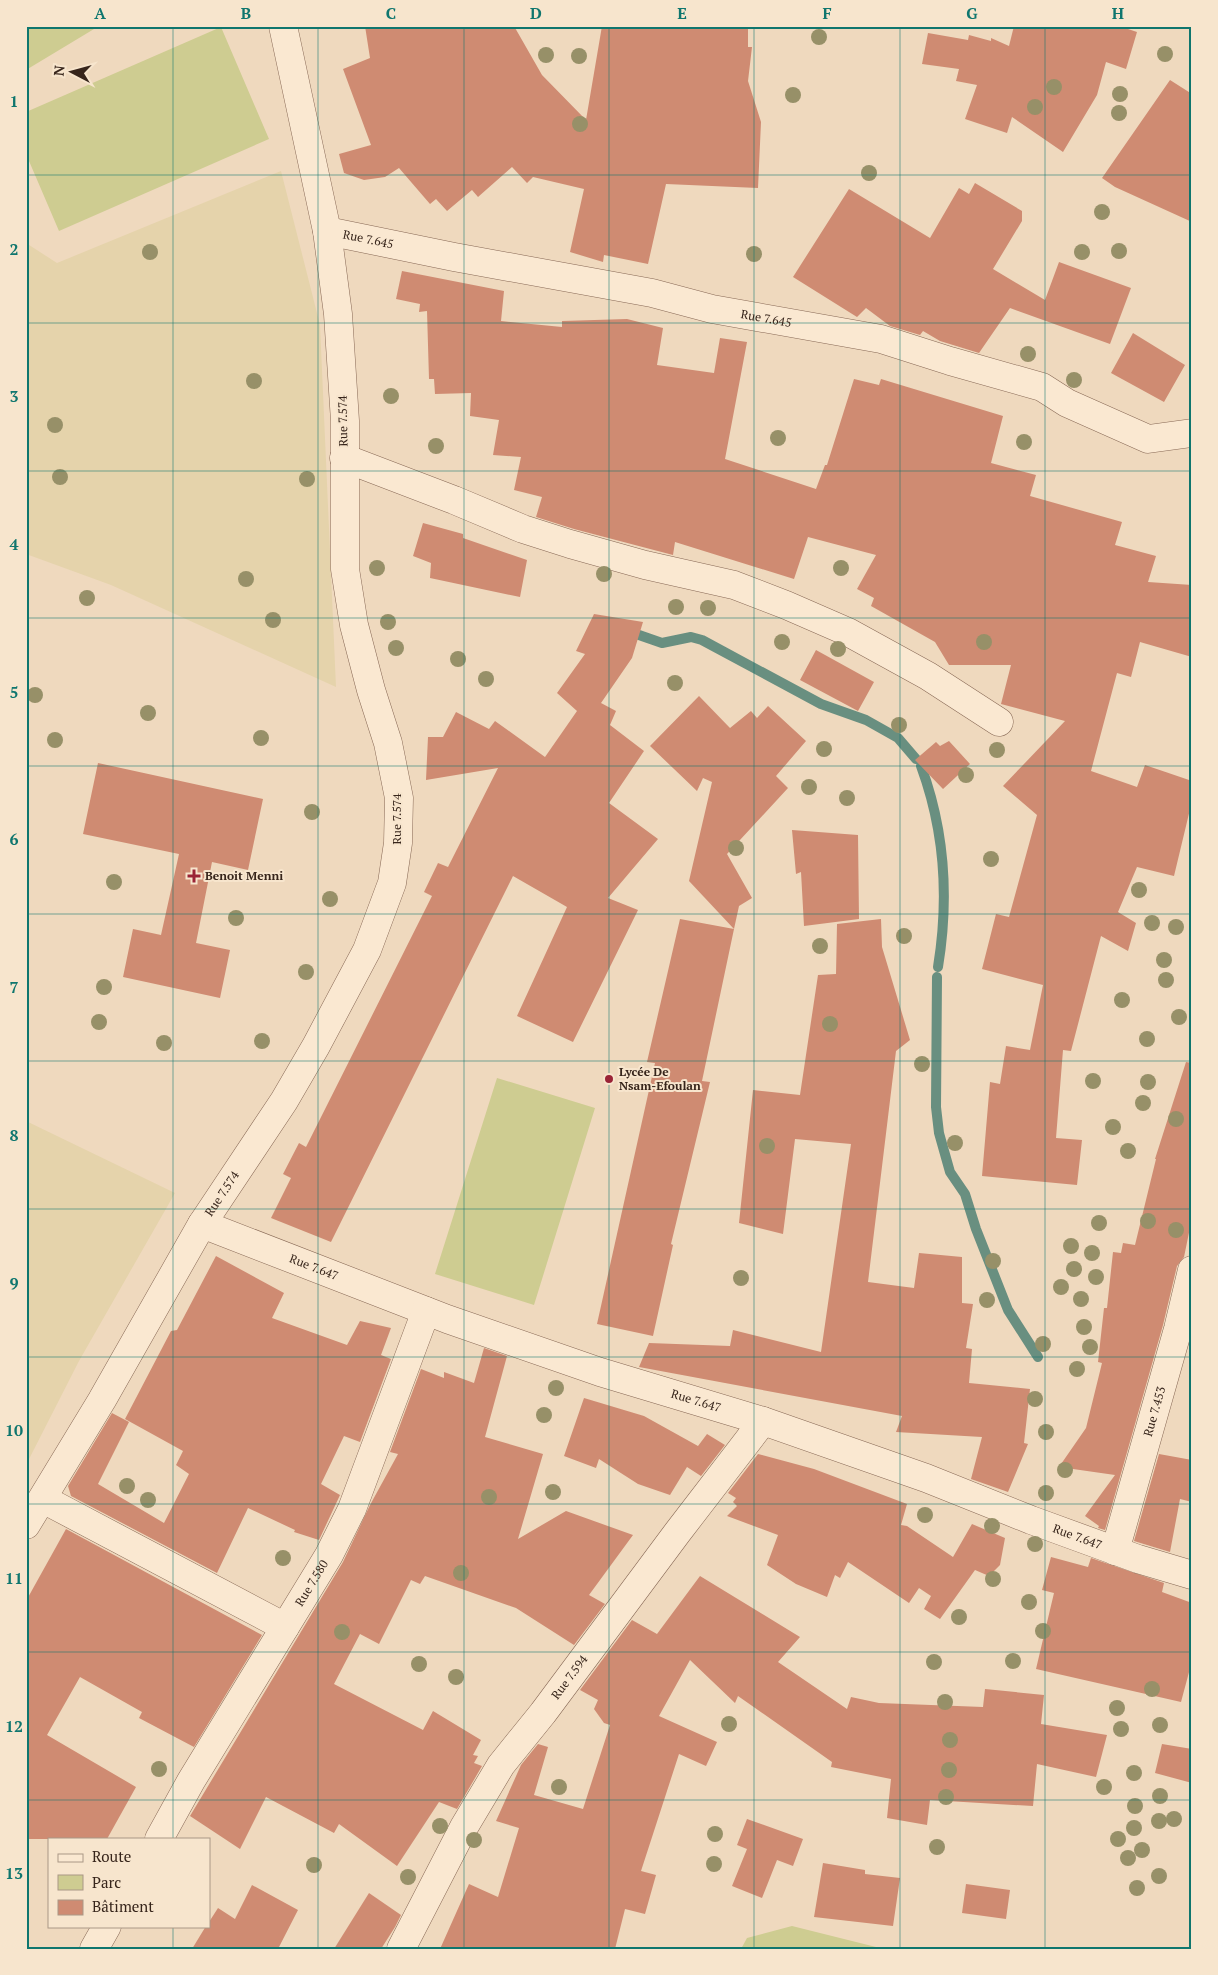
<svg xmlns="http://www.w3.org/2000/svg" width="1218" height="1975" font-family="'PT Serif',serif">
<rect width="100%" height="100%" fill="#efd9be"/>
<!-- farmland -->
<path fill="#e5d3ab" d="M281,171L320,325L336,687L111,585L26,554V243L57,263Z
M26,1121L175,1193L79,1361L26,1465Z"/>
<!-- green -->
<path fill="#cecc91" d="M26,26H99L26,70Z
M221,27L269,139L59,231L26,154V112Z
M497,1078L595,1108L534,1305L435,1274Z
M792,1926L884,1949H741L747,1938Z"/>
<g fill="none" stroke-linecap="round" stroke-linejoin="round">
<!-- stream -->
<path stroke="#698f80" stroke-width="10" d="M639,635L662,643L691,637L702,640L821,704L866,720L898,738L916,759
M921,766C945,831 949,899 938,967
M937,977L936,1107L939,1133L950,1172L965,1194L976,1229L1008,1310L1038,1357"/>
</g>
<!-- building -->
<path fill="#cf8b72" d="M365,26H514L542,75L586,120L602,26H748V47H752L748,81L761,122L758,188L666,184L648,264L604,255L603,262L570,252L584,189L533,177L527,183L512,167L478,197L472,190L447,211L436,199L430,204L399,168L385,177L364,180L344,173L339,154L371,145L343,69L370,58Z
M1014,26H1119L1137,32L1126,69L1106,62L1097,95L1063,152L1012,117L1007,133L965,119L977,85L956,81L959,69L922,64L928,33L968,40L969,35L991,41V38L1009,46Z
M1170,80L1192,94V222L1115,187L1102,178Z
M975,183L1022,211V221L993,269L1045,300L1059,262L1131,288L1110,344L1010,308L979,353L940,341L923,331L920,335L890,326L866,308L857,317L793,277L849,189L930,238L959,188L969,194Z
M402,271L504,291L501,321L562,327V321L627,319L663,328L657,365L714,373L720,338L747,342L725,459L816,489L825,465H827L854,379L879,385L881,379L1003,416L991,463L1036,475L1030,496L1122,522L1115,545L1156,556L1148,582L1192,585V657L1140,642L1131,677L1117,673L1091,771L1137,787L1145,765L1192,781V801L1174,876L1137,867L1118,912L1136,923L1128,951L1101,936L1071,1051L1063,1050L1056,1138L1082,1140L1077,1185L982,1176L990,1082L1000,1084L1006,1046L1030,1050L1043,985L982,969L996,914L1009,917L1037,815L1003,786L1065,721L1001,704L1011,665H949L935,642L871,606L874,598L857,589L876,555L808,537L794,579L675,542L673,555L574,529L536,517L542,497L514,490L521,457L493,455L499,420L470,416L471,393L435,394L434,379H429L427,311L419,312L420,304L396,299Z
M1133,333L1185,365L1164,402L1111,373Z
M423,523L463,534V538L527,560L520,597L430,578L431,563L413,556Z
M594,614L643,622L632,658L601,703L616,711L610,725L644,751L609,803L658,839L608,898L638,910L573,1042L517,1016L567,907L513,876L331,1242L271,1218L291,1178L283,1174L299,1143L306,1147L432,896L424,892L438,863L448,867L498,768L426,780L428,737H443L456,712L489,729L495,721L545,757L577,711L557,693L585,654L576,651Z
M816,650L874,682L858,711L800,680Z
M699,696L730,728L751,711L757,718L768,706L806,741L776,776L788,788L727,854L752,898L739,906L734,929L689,881L712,782L703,778L697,791L650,746Z
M949,741L970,764L943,789L915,760L936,742L940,746Z
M98,763L263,799L248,870L212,862L196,943L230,950L220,998L123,977L133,929L161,935L179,854L83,834Z
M792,830L858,835L859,919L804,926L801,872L796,874Z
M680,919L734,929L702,1081L710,1082L671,1244L673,1245L653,1336L597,1324L655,1063L647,1062Z
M881,919L882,947L910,1040L896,1051L868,1282L914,1288L919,1253L962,1257V1303L973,1304L966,1348L972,1349L969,1383L1030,1389L1024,1443L1028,1444L1008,1492L971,1479L982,1437L896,1432L902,1416L639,1367L649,1343L730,1346L733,1330L821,1352L851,1144L795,1139L783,1234L739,1223L753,1090L800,1095L818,975L836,974L837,924Z
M1186,1062L1192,1063V1218L1184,1257L1177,1266L1163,1325L1105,1530L1098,1528L1099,1526L1085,1516L1115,1475L1059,1467L1086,1428L1102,1363L1098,1362L1104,1308H1107L1113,1252L1121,1253L1123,1243L1135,1245L1156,1159H1155Z
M216,1256L284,1293L272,1318L347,1345L360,1321L391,1328L381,1355L391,1359L360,1442L344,1436L321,1484L340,1495L319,1540L294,1532L295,1530L248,1508L217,1573L71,1496L68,1486L112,1413L129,1422L98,1484L164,1523L189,1474L176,1465L183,1451L125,1419L171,1331L177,1330Z
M484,1348L507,1356L485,1437L543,1454L518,1539L566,1511L633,1535L589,1595L605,1604L574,1645L516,1608L425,1576L420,1584L411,1580L379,1644L360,1634L334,1684L423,1730L433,1711L481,1740L473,1755L478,1756L474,1763L482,1766L457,1809L439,1802L397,1866L339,1824L334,1833L266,1797L240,1849L190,1816L343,1562L370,1505L398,1454L390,1452L421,1369L444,1378V1372L474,1383Z
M584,1398L644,1416L698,1446L707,1434L725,1445L701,1476L687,1467L670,1495L638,1484L599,1459L596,1468L564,1456Z
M758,1454L814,1469L907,1504L901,1525L907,1526L953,1557L972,1524L1005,1538L1000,1565L989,1576L975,1570L940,1619L924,1609L931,1596L919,1588L909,1603L848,1562L840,1578L835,1575L827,1597L796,1584L767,1565L778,1535L727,1516L737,1506L733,1502L736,1498L728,1493Z
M1159,1454L1192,1460V1502L1180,1499L1170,1552L1134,1541Z
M66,1529L262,1635L194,1747L139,1718L142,1712L80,1677L47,1735L136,1787L107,1839H26V1601Z
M1051,1557L1088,1567L1091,1558L1164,1583L1162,1592L1192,1603V1661L1181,1702L1036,1669L1054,1593L1042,1590Z
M700,1576L800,1637L778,1662L847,1709L851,1697L879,1703L983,1707L985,1689L1044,1695L1041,1724L1107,1735L1096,1777L1037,1764L1033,1806L930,1800L927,1825L887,1818L891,1779L831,1767L832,1762L738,1696L735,1703L690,1660L659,1716L717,1742L706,1766L679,1754L641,1871L656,1875L645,1914L625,1909L615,1949H440L469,1884L498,1897L519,1828L496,1821L521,1765L538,1744L548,1747L534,1795L583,1809L610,1725L604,1723L594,1709L598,1700L580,1690L632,1620L657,1634Z
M1162,1744L1192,1749V1783L1155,1773Z
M747,1819L803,1839L793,1866L777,1860L762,1898L732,1886L747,1849L737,1845Z
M823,1863L865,1870V1874L900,1878L893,1926L814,1917Z
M966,1884L1010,1890L1006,1919L962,1913Z
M252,1885L298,1910L279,1947L281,1949H192L206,1926H209V1922L218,1908L235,1919Z
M369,1893L401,1915L395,1927L381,1949H334Z"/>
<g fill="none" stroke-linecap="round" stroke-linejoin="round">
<defs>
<g id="minor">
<path id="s1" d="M327,231L454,257L652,293L712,309L881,339L950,361L1042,387L1067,403L1148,439L1192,433"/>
<path d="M344,458L454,500L523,529L570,544L645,565L734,585L786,605L848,632L928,676L999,722"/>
<path id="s2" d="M202,1224L447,1319L600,1372L763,1421L926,1478L1031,1520L1138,1559L1192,1575"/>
<path d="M43,1499L285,1627"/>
<path id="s3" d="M26,1525L102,1400L202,1224L284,1101L316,1046L367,950L392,883L398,843L399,798L388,743L371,690L354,625L345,569V421L338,314L327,231L283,26"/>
<path id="s4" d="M1115,1551L1178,1329L1192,1270"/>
<path id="s5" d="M159,1839L191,1781L329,1555L352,1509L426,1311"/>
<path d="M94,1949L107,1926"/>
<path id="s6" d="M401,1949L464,1827L501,1765L543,1713L677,1533L763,1421"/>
</g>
</defs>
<!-- minor casing -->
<use href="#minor" stroke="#886956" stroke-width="29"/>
<!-- minor -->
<use href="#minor" stroke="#fae8d1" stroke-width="28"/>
</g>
<!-- trees -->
<g fill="#979068">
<circle cx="819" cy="37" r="8"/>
<circle cx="1165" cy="54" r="8"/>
<circle cx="546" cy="55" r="8"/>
<circle cx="579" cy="56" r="8"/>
<circle cx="1054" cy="87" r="8"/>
<circle cx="1120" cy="94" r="8"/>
<circle cx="793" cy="95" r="8"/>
<circle cx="1035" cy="107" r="8"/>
<circle cx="1119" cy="113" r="8"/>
<circle cx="580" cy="124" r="8"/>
<circle cx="869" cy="173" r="8"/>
<circle cx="1102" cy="212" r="8"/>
<circle cx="1119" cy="251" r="8"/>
<circle cx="150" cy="252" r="8"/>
<circle cx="1082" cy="252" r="8"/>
<circle cx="754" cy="254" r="8"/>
<circle cx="1028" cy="354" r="8"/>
<circle cx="1074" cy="380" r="8"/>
<circle cx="254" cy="381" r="8"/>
<circle cx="391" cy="396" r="8"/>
<circle cx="55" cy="425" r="8"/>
<circle cx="778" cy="438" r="8"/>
<circle cx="1024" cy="442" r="8"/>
<circle cx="436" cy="446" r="8"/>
<circle cx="60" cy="477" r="8"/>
<circle cx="307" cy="479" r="8"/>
<circle cx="377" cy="568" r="8"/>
<circle cx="841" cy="568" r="8"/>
<circle cx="604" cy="574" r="8"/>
<circle cx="246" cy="579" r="8"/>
<circle cx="87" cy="598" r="8"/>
<circle cx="676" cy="607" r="8"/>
<circle cx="708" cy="608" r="8"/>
<circle cx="273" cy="620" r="8"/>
<circle cx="388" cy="622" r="8"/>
<circle cx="782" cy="642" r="8"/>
<circle cx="984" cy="642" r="8"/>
<circle cx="396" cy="648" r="8"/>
<circle cx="838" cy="649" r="8"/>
<circle cx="458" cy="659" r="8"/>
<circle cx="486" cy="679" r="8"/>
<circle cx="675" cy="683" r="8"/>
<circle cx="35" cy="695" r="8"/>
<circle cx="148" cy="713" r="8"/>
<circle cx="899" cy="725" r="8"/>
<circle cx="261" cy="738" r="8"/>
<circle cx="55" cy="740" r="8"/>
<circle cx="824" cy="749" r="8"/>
<circle cx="997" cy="750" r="8"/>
<circle cx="966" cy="775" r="8"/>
<circle cx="809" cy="787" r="8"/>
<circle cx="847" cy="798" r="8"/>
<circle cx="312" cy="812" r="8"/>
<circle cx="736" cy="848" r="8"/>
<circle cx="991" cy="859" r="8"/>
<circle cx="114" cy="882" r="8"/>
<circle cx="1139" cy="890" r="8"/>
<circle cx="330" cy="899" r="8"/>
<circle cx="236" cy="918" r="8"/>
<circle cx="1152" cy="923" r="8"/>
<circle cx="1176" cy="927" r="8"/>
<circle cx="904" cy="936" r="8"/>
<circle cx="820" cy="946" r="8"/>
<circle cx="1164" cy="960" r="8"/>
<circle cx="306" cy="972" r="8"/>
<circle cx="1166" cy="980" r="8"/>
<circle cx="104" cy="987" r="8"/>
<circle cx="1122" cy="1000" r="8"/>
<circle cx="1179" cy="1017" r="8"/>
<circle cx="99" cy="1022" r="8"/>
<circle cx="830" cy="1024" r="8"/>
<circle cx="1147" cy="1039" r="8"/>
<circle cx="262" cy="1041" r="8"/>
<circle cx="164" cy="1043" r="8"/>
<circle cx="922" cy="1064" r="8"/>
<circle cx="1093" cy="1081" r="8"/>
<circle cx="1148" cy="1082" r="8"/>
<circle cx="1143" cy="1103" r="8"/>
<circle cx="1176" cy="1119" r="8"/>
<circle cx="1113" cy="1127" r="8"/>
<circle cx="955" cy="1143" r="8"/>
<circle cx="767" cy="1146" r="8"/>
<circle cx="1128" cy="1151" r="8"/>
<circle cx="1148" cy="1221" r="8"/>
<circle cx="1099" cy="1223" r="8"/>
<circle cx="1176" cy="1230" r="8"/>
<circle cx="1071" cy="1246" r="8"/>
<circle cx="1092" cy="1253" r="8"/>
<circle cx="993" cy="1261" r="8"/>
<circle cx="1074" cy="1269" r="8"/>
<circle cx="1096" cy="1277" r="8"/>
<circle cx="741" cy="1278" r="8"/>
<circle cx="1061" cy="1287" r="8"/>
<circle cx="1081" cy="1299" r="8"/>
<circle cx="987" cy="1300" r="8"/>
<circle cx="1084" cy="1327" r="8"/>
<circle cx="1043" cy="1344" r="8"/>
<circle cx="1090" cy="1347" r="8"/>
<circle cx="1077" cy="1369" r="8"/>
<circle cx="556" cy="1388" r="8"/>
<circle cx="1035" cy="1399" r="8"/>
<circle cx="544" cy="1415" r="8"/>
<circle cx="1046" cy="1432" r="8"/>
<circle cx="1065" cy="1470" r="8"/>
<circle cx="127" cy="1486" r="8"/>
<circle cx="553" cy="1492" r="8"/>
<circle cx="1046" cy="1493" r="8"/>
<circle cx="489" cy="1497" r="8"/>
<circle cx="148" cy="1500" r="8"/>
<circle cx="925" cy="1515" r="8"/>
<circle cx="992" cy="1526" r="8"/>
<circle cx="1035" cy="1544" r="8"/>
<circle cx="283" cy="1558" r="8"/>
<circle cx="461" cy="1573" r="8"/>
<circle cx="993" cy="1579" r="8"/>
<circle cx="1029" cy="1602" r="8"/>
<circle cx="959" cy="1617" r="8"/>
<circle cx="1043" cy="1631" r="8"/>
<circle cx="342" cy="1632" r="8"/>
<circle cx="1013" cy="1661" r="8"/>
<circle cx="934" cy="1662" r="8"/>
<circle cx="419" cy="1664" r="8"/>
<circle cx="456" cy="1677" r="8"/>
<circle cx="1152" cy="1689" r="8"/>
<circle cx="945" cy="1702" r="8"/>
<circle cx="1117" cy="1708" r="8"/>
<circle cx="729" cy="1724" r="8"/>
<circle cx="1160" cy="1725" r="8"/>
<circle cx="1121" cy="1729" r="8"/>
<circle cx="950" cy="1740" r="8"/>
<circle cx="159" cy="1769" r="8"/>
<circle cx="949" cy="1770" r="8"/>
<circle cx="1134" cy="1773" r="8"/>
<circle cx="559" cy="1787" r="8"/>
<circle cx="1104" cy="1787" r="8"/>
<circle cx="1160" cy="1796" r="8"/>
<circle cx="946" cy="1797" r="8"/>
<circle cx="1135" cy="1806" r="8"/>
<circle cx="1174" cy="1819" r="8"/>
<circle cx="1159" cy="1821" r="8"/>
<circle cx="440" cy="1826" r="8"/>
<circle cx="1134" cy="1828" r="8"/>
<circle cx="715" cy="1834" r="8"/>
<circle cx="1118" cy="1839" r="8"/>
<circle cx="474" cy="1840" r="8"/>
<circle cx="937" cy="1847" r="8"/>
<circle cx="1142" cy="1850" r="8"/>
<circle cx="1128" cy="1858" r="8"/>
<circle cx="714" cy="1864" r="8"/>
<circle cx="314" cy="1865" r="8"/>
<circle cx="1159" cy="1876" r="8"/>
<circle cx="408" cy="1877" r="8"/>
<circle cx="1137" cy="1888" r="8"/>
</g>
<!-- grid -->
<path fill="none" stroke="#0f766e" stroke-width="1" stroke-opacity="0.55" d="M173,26V1839M318,26V1949M464,26V1949M609,26V1949M754,26V1949M900,26V1949M1045,26V1949M26,175H1192M26,323H1192M26,471H1192M26,618H1192M26,766H1192M26,914H1192M26,1061H1192M26,1209H1192M26,1357H1192M26,1504H1192M26,1652H1192M26,1800H1192M173,1926V1949"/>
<!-- markers -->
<g fill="#9a2336" stroke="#f7e5cd" stroke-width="2">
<path d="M191.5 868.5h5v5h5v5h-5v5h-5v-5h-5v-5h5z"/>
<circle cx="609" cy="1079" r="5"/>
</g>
<g text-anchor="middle" stroke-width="4" stroke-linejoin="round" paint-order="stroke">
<!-- street labels -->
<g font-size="12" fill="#37251b" stroke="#f7e5cd">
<text dy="4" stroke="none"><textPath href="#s1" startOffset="42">Rue 7.645</textPath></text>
<text dy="4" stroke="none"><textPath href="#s1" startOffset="448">Rue 7.645</textPath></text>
<text transform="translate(343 421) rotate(-91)" y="4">Rue 7.574</text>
<text transform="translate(397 819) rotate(-90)" y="4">Rue 7.574</text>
<text dy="4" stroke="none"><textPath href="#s3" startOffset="385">Rue 7.574</textPath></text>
<text dy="4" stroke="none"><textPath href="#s2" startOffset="120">Rue 7.647</textPath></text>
<text dy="4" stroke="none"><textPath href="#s2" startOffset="525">Rue 7.647</textPath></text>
<text dy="4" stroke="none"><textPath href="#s4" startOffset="145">Rue 7.453</textPath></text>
<text dy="4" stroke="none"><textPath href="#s2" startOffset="930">Rue 7.647</textPath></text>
<text dy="4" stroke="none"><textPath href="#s5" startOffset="298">Rue 7.580</textPath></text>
<text dy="4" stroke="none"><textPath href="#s6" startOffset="321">Rue 7.594</textPath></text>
</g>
<!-- poi labels -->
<g font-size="12" font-weight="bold" fill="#37251b" stroke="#f7e5cd" text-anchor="start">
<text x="205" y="880">Benoit Menni</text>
<text x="619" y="1076">Lycée De<tspan x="619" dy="14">Nsam-Efoulan</tspan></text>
</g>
</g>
<!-- border -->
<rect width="1218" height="1975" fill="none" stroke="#f7e5cd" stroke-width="55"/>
<!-- legend -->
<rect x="48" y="1838" width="162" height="90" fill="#f7e5cd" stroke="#aa9886"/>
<rect x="58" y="1854" width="25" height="8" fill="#fae8d1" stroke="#aa9886"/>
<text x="92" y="1862" font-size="15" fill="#37251b">Route</text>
<rect x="58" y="1875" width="25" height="15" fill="#cecc91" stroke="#aa9886"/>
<text x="92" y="1888" font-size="15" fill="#37251b">Parc</text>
<rect x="58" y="1900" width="25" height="15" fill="#cf8b72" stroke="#aa9886"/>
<text x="92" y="1912" font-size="15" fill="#37251b">Bâtiment</text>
<!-- north arrow -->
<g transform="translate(72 72) rotate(276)" stroke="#f7e5cd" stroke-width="4" paint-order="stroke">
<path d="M0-4L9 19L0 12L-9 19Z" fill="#37251b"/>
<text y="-8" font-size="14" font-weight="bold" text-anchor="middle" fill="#37251b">N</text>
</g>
<rect x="28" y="28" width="1162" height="1920" fill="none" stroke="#0f766e" stroke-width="2"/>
<g font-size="16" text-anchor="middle" font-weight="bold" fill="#0f766e">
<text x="100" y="19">A</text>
<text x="246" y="19">B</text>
<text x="391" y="19">C</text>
<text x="536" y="19">D</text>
<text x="682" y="19">E</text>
<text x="827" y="19">F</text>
<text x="972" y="19">G</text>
<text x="1118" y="19">H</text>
<text x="14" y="107">1</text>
<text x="14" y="255">2</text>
<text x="14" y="402">3</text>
<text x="14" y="550">4</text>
<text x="14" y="698">5</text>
<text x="14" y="845">6</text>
<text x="14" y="993">7</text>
<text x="14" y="1141">8</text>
<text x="14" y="1289">9</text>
<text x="14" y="1436">10</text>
<text x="14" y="1584">11</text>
<text x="14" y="1732">12</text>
<text x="14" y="1879">13</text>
</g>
</svg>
